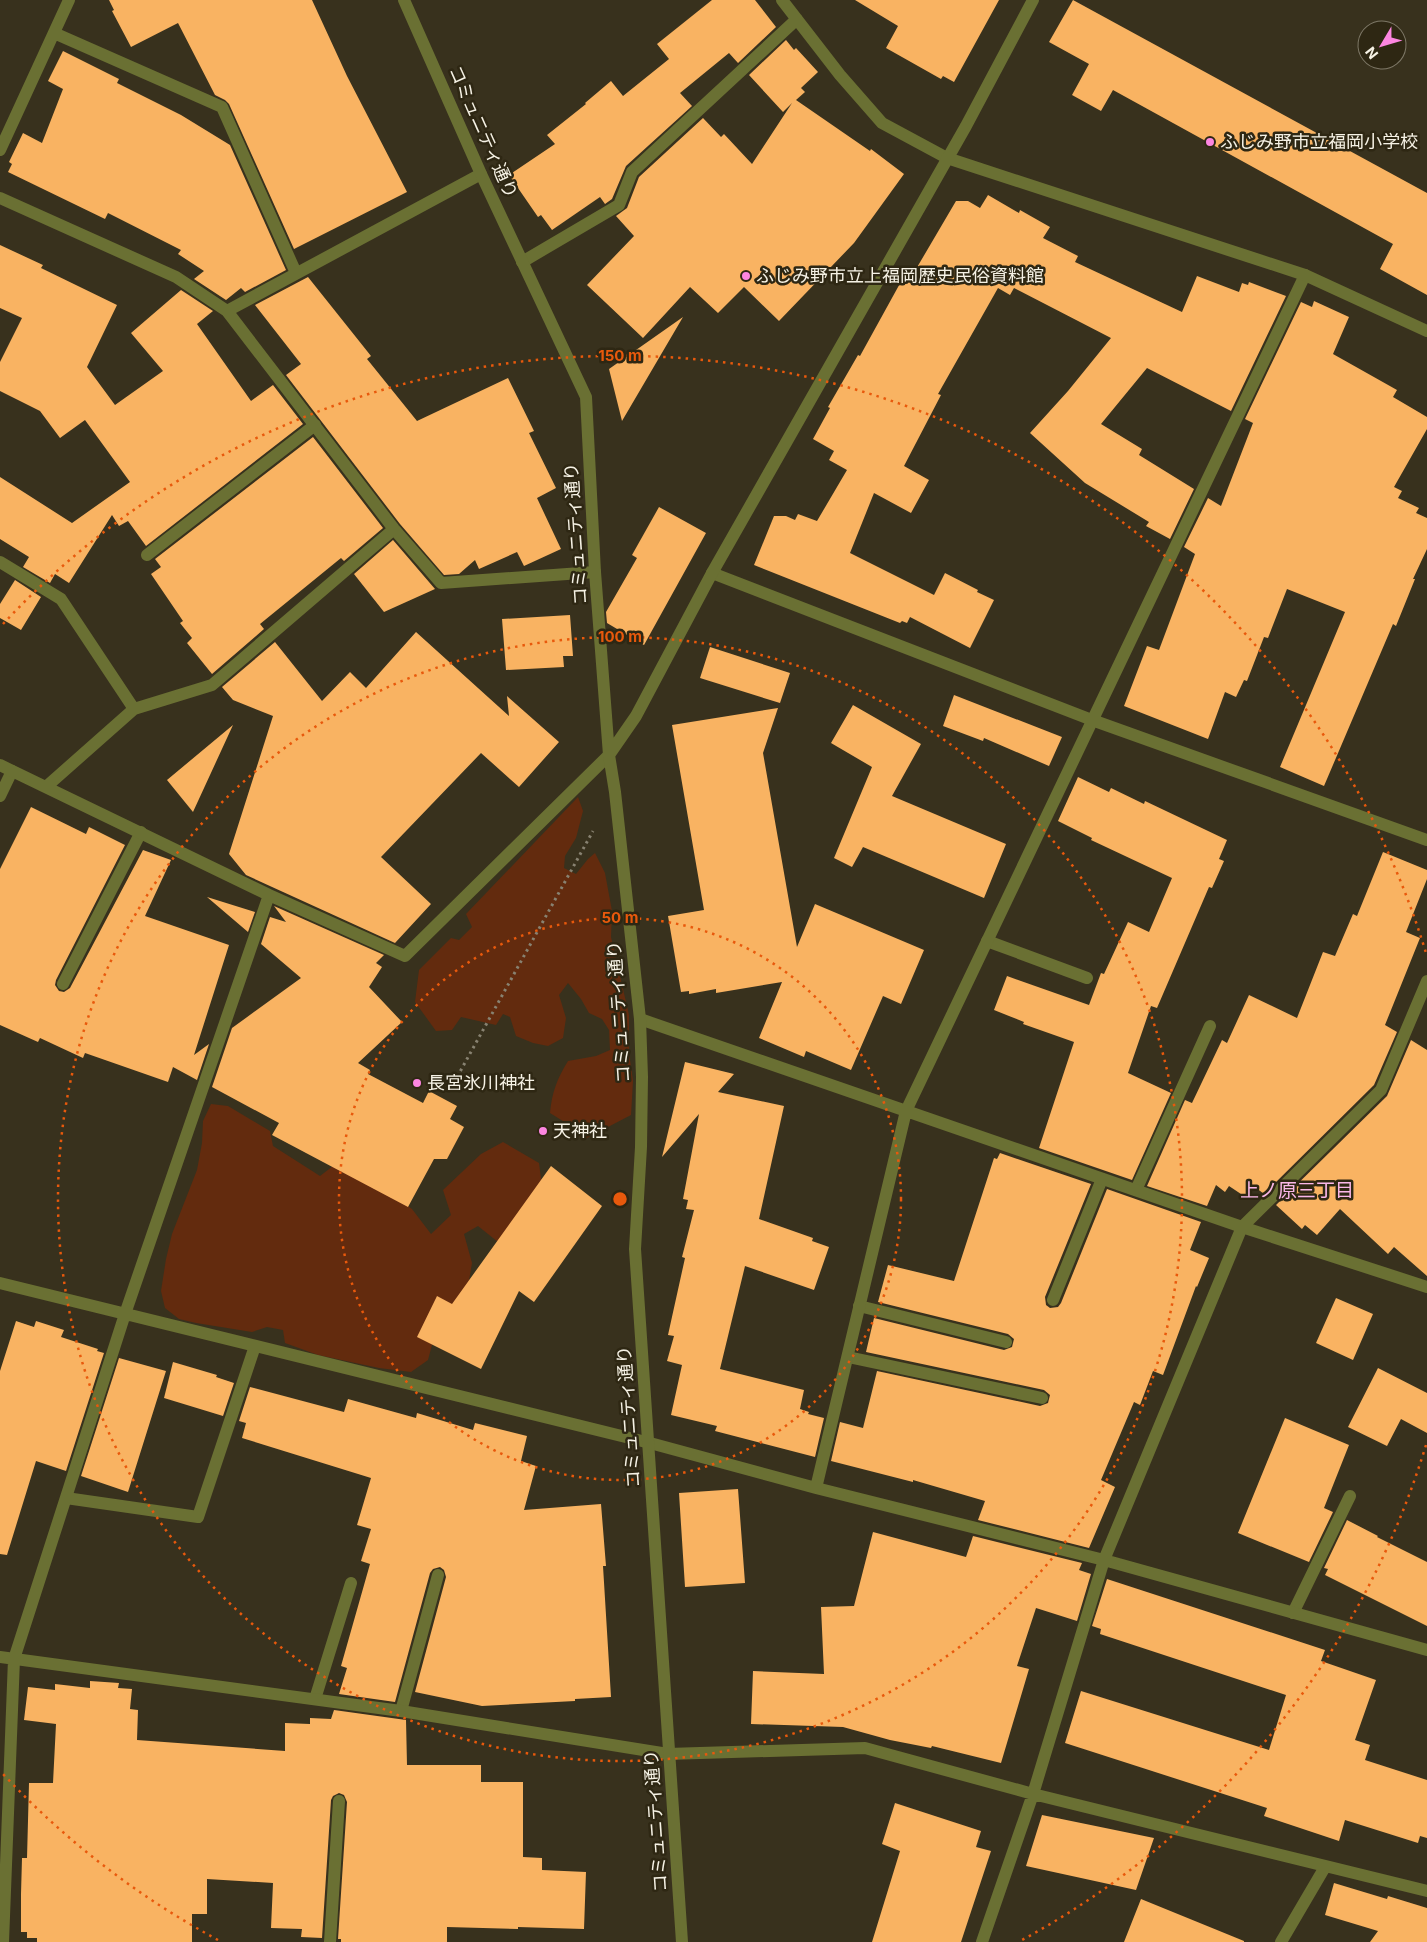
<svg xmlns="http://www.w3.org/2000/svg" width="1427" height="1942" font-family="Inter,'Noto Sans JP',sans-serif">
<rect width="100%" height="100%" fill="#38311d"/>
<!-- green -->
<path fill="#632b0e" d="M578,797L583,811L576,838L565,856L564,868L576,874L588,859L595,853L605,873L612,911L611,937L629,1015V1053L633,1081L631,1115L583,1140L566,1123L550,1113C552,1092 557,1079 568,1061L596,1056L610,1050L609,1030L602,1019L589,1013L581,999L568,983L559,995L566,1018L563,1038L548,1046L533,1043L516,1036L510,1017L503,1014L496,1025L461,1017L452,1030L436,1031L415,1002L419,970L451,938L459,940L472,927L466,914Z
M211,1104L228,1106L270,1131L273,1146L320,1176L337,1163L394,1196L412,1209L431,1234L451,1215L443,1190L481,1154L503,1142L539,1163L542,1186L498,1242L478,1226L464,1234L472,1263L466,1298L437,1326L428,1360L411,1372L379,1368L318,1355L285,1343L283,1330L267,1327L252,1332L196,1323L179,1319L165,1308L161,1291L166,1259L172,1234L197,1170L202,1143L203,1121Z"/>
<!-- building -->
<path fill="#f9b362" d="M109,0H312L347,76L407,192L294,249L229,104L225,100L215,95L178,23L131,47L112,11L114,10Z
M712,0H755L776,27L738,63L729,53L680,93L692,106L626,166L612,199L605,204L600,197L552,230L541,215L538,217L509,175L555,144L547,135L586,104L585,103L611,81L623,96L669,59L657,44Z
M855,0H999L954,82L943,76L941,79L886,48L898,26Z
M1073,0L1427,193V295L1380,269L1393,244L1113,90L1101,111L1072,95L1089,64L1049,42Z
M786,40L794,50L796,48L818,72L801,88L805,92L796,100L870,151L871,149L904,174L854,243L779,321L744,287L718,313L690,287L643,338L587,285L634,236L616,216L627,208L639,177L703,118L721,137L724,134L752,164L792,103L783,112L749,75Z
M63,51L119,79L117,83L181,115L230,145L286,270L245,292L241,288L226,300L194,279L204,271L178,254L181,250L108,213L105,219L8,172L12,164L9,162L23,133L42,143L63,89L48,81Z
M988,195L1019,213L1020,210L1050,227L1043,238L1078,256L1075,262L1182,312L1197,276L1239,292L1242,283L1248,285L1249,282L1286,296L1231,411L1147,368L1101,424L1142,449L1139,455L1194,489L1170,539L1146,526L1149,522L1085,483L1030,433L1068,391L1111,338L1014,288L1010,295L998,288L938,394L941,395L904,466L929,480L911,513L874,493L850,553L934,595L945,573L978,590L977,592L994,600L970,648L910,617L907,623L902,621L900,623L754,565L774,516H786L795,520L798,514L817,521L847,470L829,460L834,451L813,439L830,408L828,407L858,355L860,356L903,278L909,281L956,201H968L980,208Z
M0,245L43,265L41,268L117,305L87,367L115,405L163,371L131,333L181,290L213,311L197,324L251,401L273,385L303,424L146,546L128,521L119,526L112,515L69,583L55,574L50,583L23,567L29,557L0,539V477L72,523L130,482L85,420L60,438L40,411L0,391V362L22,318L0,308Z
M308,277L371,356L367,359L417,421L508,378L534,431L529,433L556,488L537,498L561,549L524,566L517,552L479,569L475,560L459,574L444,575L400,524L286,375L301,364L255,305Z
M1314,301L1349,317L1333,354L1397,390L1393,397L1427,417V429L1394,487L1402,491L1398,498L1419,508L1416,513L1427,518V549L1413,579H1415L1396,626L1393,624L1324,786L1280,767L1345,612L1287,589L1268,638L1264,637L1247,681L1244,680L1236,697L1225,692L1208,739L1124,706L1147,646L1159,650L1195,554L1184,547L1208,498L1221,506L1253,423L1245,419L1301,302L1312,307Z
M683,317L622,421L609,369Z
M313,437L383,528L344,561L341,558L260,624L264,629L212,674L187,643L192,638L180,623L183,621L151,574L161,567L155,559Z
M659,507L706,533L644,645L607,623L606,612L637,558L632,555Z
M393,540L435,589L384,612L354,574Z
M15,580L41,597L21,630L0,618V604Z
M570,615L573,656H563L564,667L506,670L502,619Z
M416,632L509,716L507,696L559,742L519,787L481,753L381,857L431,904L395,943L246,875L229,854L273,716L233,700L222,687L275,642L322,701L350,672L366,688Z
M710,647L790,673L780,703L700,678Z
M954,695L1062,737L1049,766L984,738L983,741L943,726Z
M853,705L921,744L892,796L1006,844L984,898L863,847L852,867L834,858L872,767L831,743Z
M778,708L763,753L797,947L815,904L924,950L901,1004L883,996L851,1070L806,1051L804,1057L759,1038L782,982L716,993V989L689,994V991L681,992L668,916L704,910L672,725Z
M233,725L193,812L167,780Z
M1078,777L1109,792L1111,788L1144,804L1145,801L1227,840L1219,859L1224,861L1212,888L1209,887L1157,1008L1151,1006L1128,1073L1171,1093L1132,1180L1039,1148L1074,1042L1023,1024L1024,1022L994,1010L1007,976L1089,1005L1101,973L1104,974L1128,922L1149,932L1172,878L1091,840L1092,838L1058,821Z
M31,807L86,834L89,827L125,845L56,980L55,985L59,991L64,992L70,988L143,850L171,860L145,916L229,945L194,1055L209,1044L197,1080L173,1067L168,1082L85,1053L83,1058L40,1038L38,1042L0,1025V869Z
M1383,852L1427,870V879L1406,932L1420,938L1385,1025L1397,1032L1374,1085L1264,1194L1255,1187L1247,1198L1229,1186L1225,1192L1216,1185L1207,1206L1147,1186L1185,1100L1192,1103L1222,1040L1227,1043L1249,995L1297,1018L1323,952L1335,956L1353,914L1357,916Z
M207,897L255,912L248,932Z
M274,906L384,955L376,963L382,967L369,987L402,1022L358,1063L370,1070L368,1074L423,1103L429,1091L457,1106L450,1119L464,1127L447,1159H434L408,1207L272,1135L279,1123L212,1087L232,1028L301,978L261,944L270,917L286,922Z
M1411,1040L1427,1050V1276L1394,1247L1388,1254L1340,1209L1317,1235L1305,1225L1302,1229L1276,1205L1387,1096Z
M685,1062L734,1074L718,1092L784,1106L759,1219L813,1238L812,1241L829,1247L814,1290L745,1266L720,1369L804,1390L800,1409L809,1412L808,1414L824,1418L815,1457L715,1431L717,1426L671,1415L682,1365L667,1361L674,1336L668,1335L685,1258L682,1257L694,1210L686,1209L688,1200L683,1199L699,1114L662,1157Z
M1000,1153L1091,1184L1045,1297L1046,1305L1050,1308L1058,1307L1061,1303L1107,1189L1201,1222L1190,1250L1209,1258L1197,1287L1196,1286L1163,1375L1153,1371L1140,1405L1134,1402L1101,1480L1115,1487L1089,1548L978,1520L985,1501L913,1480V1482L831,1461L840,1422L863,1428L877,1371L1040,1406L1048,1403L1050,1395L1044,1390L866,1352L874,1318L1004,1350L1012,1347L1014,1339L1008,1334L878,1302L888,1265L954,1281L994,1158L997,1159Z
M551,1166L602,1206L534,1302L519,1291L481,1369L417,1337L437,1296L452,1304Z
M1336,1298L1373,1314L1353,1360L1316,1343Z
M16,1321L34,1327L36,1321L64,1330L61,1337L98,1349L97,1351L104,1353L66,1471L36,1461L7,1555L0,1554V1371Z
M119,1358L166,1371L128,1492L81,1476Z
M173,1362L217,1375L216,1377L234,1383L223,1416L164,1398Z
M1378,1368L1427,1393V1433L1401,1419L1387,1446L1348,1427Z
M250,1387L344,1412L348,1399L416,1418L417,1413L473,1430L475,1423L527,1436L521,1461L536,1466L524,1510L601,1504L606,1566H603L611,1697L575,1699V1701L482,1706L415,1692L446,1577L444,1570L440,1567L433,1569L430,1573L395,1702L339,1694L347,1668L341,1666L370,1564L361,1561L371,1529L357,1525L371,1478L242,1438L246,1423L239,1421Z
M1285,1418L1349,1445L1324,1508L1333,1512L1309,1562L1238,1533Z
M738,1489L745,1583L685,1587L679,1493Z
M1347,1520L1378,1536L1377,1537L1427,1562V1626L1325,1575L1328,1569L1324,1568Z
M873,1532L966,1557L973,1536L1082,1563L1079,1570L1091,1574L1077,1621L1036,1608L1017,1666L1029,1669L1001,1763L932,1746L931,1748L890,1740L843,1727L751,1724L753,1671L824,1674L821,1607L854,1606Z
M1107,1579L1325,1650L1321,1661L1376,1680L1355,1740L1370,1745L1365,1760L1427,1780V1838L1420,1836L1418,1843L1345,1820L1339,1841L1264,1816L1267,1808L1065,1743L1081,1691L1269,1750L1286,1695L1100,1634L1101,1629L1092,1626Z
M90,1681L119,1683L118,1688L132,1689L130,1709L138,1710L137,1740L285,1751V1723L310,1724V1718L331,1719L334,1710L406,1720L407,1765H481V1782H523V1857L542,1858V1870L586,1872L584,1929L518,1927V1929L447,1927V1942H341V1939H338L347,1802L344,1795L339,1793L333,1796L331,1800L322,1938L301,1937L302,1929L271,1928L273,1883L207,1879V1914H192V1942H37V1938H27V1932H21V1894L22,1858H27L29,1783H53L56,1724L24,1720L28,1687L55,1690V1684L90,1688Z
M895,1803L981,1831L976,1847L991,1851L961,1942H872L900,1851L882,1844Z
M1042,1815L1154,1838L1136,1890L1026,1866Z
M1334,1883L1387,1899L1388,1896L1427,1908V1942H1370L1378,1931L1325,1915Z
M1141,1899L1244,1941V1942H1124Z"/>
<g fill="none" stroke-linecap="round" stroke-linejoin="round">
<!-- path -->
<path stroke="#888271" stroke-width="3" stroke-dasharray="2.5 4" stroke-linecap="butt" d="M451,1088L593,831"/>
<!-- service -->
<path stroke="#6a7033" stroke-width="12" d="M147,555L315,425
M0,796L12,771
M987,941L1087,978
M63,984L141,832
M1136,1190L1210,1026
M1053,1300L1102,1179
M859,1306L1006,1342
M848,1357L1042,1398
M1293,1613L1350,1496
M315,1699L351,1583
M401,1711L438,1575
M330,1942L339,1801"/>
<!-- minor -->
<path stroke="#6a7033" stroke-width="12" d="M782,0L840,75L882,123L947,158
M54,33L222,107L296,273
M0,150L69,0
M0,198L176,277L227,311L394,529L441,583L595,572
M522,262L619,205L632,172L797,19
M227,311L481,174
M0,562L61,599L134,709
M712,573L1092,720L1427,840
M0,765L269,895L405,956L609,755
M47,786L134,709L212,685L394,529
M640,1019L1242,1227L1427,1287
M0,1283L650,1443L816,1488L1104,1560L1427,1650
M816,1488L906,1111L1305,275
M66,1498L198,1517L255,1346
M0,1657L401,1711L668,1754L865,1748L1033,1794L1427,1891
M3,1942L14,1659L125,1314L269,895
M982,1942L1033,1794L1104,1560L1242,1227L1381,1090L1427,981
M1281,1942L1325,1867"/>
<!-- tertiary -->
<path stroke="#6a7033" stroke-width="12" d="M404,0L481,174L586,397L595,572L609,755L615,792L640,1019L642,1077L641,1147L635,1249L682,1942
M947,158L1305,275L1427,331
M609,755L636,716L712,573L966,126L1033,0"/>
</g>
<!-- distance rings -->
<g fill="none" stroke="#e8590c" stroke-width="2.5" stroke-dasharray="2.5 5">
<circle cx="620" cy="1199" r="281"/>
<circle cx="620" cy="1199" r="562"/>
<path d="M1426 1445A843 843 0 0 1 1022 1940M218 1940A843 843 0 0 1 3 1774M3 624A843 843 0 0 1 1426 953"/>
</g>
<!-- markers -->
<g fill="#fd86e1" stroke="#2e2713" stroke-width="2">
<circle cx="1210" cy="142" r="5"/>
<circle cx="746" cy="276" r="5"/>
<circle cx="417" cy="1083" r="5"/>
<circle cx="543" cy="1131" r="5"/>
</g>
<g text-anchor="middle" stroke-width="5" stroke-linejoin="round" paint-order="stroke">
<!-- street labels -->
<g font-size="18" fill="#f6f2e5" stroke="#2e2713">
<text transform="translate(483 132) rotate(66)" y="6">コミュニティ通り</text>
<text transform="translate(576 534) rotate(-94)" y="6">コミュニティ通り</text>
<text transform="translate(619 1012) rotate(-94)" y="6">コミュニティ通り</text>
<text transform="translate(629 1417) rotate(-94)" y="6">コミュニティ通り</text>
<text transform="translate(656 1821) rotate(-94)" y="6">コミュニティ通り</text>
</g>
<!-- poi labels -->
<g font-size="18" fill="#f6f2e5" stroke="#2e2713" text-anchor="start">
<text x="1220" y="148">ふじみ野市立福岡小学校</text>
<text x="756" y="282">ふじみ野市立上福岡歴史民俗資料館</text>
<text x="427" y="1089">長宮氷川神社</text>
<text x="553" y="1137">天神社</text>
</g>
<!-- neighbourhood labels -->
<g font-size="19" fill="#fab7e8" stroke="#2e2713">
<text x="1297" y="1197">上ノ原三丁目</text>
</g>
</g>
<circle cx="620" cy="1199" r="8" fill="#e8590c" stroke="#2e2713" stroke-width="2.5"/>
<g font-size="15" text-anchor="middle" font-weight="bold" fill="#e8590c" stroke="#2e2713" stroke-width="5" stroke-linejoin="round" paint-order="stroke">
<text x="620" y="361">150 m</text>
<text x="620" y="642">100 m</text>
<text x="620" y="923">50 m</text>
</g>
<!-- north arrow -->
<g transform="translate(1382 45) rotate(232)"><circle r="24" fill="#2e2713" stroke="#7e7867"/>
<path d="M0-4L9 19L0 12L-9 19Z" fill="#fd86e1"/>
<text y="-8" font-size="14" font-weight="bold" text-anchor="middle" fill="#f6f2e5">N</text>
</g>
</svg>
